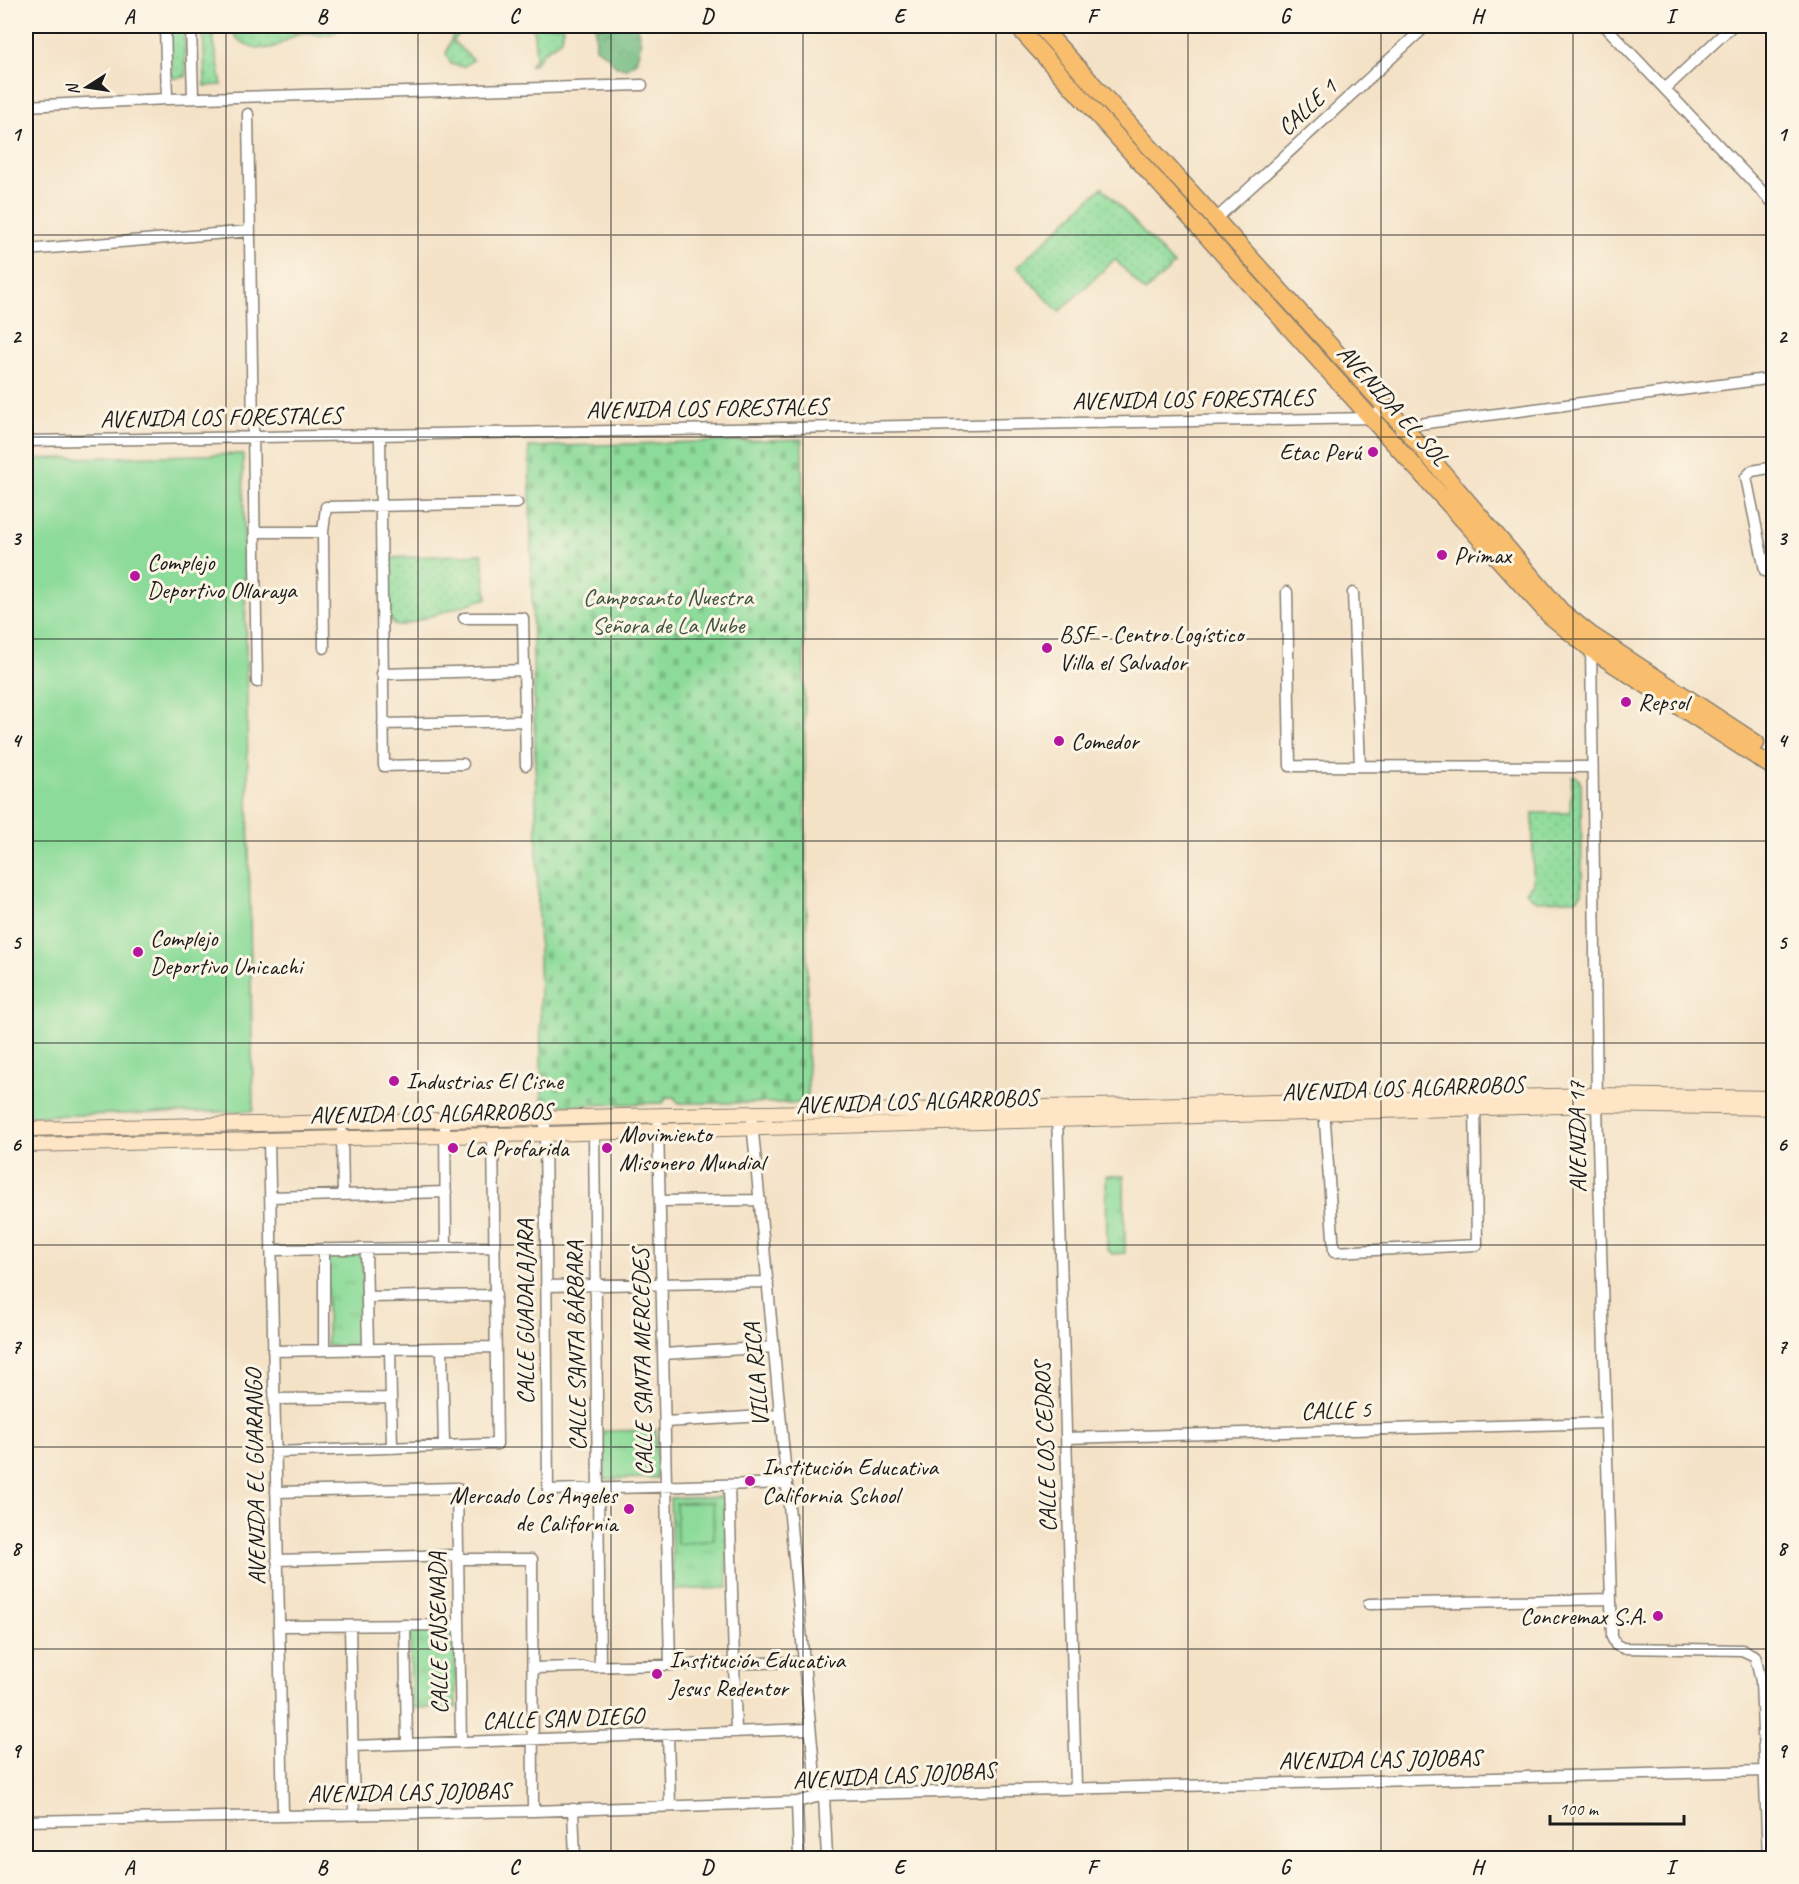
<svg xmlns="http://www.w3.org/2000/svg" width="1799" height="1884" font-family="Caveat,sans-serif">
<defs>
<pattern id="grass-dots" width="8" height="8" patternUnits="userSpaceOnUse" patternTransform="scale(1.5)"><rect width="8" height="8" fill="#8ddb9a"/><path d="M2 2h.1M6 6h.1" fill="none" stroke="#79bb84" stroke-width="1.8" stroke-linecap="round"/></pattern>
<pattern id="forest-crowns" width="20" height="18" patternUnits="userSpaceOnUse" patternTransform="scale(1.5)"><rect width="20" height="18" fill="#72bb82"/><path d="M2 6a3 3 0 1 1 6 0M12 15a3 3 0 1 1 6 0" fill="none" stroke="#5d976a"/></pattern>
<pattern id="cemetery-stones" width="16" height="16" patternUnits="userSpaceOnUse" patternTransform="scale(1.5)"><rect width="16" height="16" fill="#8ddb9a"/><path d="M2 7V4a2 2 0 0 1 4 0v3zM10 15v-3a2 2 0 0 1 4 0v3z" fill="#79bb84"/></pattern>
<pattern id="park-tufts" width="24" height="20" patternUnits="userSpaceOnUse" patternTransform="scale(1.5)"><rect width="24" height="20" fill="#8ddb9a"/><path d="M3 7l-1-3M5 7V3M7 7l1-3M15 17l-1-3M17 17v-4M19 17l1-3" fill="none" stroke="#79bb84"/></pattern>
</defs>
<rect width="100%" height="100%" fill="#fcf5e5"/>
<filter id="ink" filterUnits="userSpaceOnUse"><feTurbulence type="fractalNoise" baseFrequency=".0167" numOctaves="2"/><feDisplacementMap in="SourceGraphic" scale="12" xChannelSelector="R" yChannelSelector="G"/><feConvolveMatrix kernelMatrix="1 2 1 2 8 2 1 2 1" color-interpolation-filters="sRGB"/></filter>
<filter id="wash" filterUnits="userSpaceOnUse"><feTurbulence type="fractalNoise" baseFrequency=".008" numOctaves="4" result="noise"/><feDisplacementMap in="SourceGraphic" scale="24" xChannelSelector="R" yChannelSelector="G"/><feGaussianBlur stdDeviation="1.35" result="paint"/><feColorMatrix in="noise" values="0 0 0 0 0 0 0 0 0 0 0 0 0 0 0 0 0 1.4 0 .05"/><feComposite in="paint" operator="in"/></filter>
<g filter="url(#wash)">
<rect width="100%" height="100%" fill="#f4e2c7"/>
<!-- grass -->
<path fill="url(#grass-dots)" stroke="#547c5b" stroke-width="1.5" d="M170,26H184L186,77L172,78Z
M203,26H211L222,85L205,86Z
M231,26H291L296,35C288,39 282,44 274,47C258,52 234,44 231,26Z
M294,26H345C317,45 320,28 298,34Z
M456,26H466L453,41L473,60L463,67L451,64L446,54Z
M533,26H563C564,44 556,42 544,52C538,57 539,63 530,66L536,56Z
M1022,26H1031L1374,401L1373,405L1369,404Z
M1102,187L1174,265L1145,292L1115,259L1059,312L1017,267Z
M482,554L487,598L400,626L395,625L388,617V558Z
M1572,776H1576L1581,783L1582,893L1576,900L1536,901L1526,892L1533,883V813H1570Z"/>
<!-- forest -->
<path fill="url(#forest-crowns)" stroke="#476c4f" stroke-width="1.5" d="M595,26H637L641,43L636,62L627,68L616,67L608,56L596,48Z"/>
<!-- cemetery -->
<path fill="url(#cemetery-stones)" stroke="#547c5b" stroke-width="1.5" d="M802,439L808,1103H678L674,1097H667L663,1103L542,1106L529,447Z"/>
<!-- park -->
<path fill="url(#park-tufts)" stroke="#547c5b" stroke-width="1.5" d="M1106,1176H1124L1125,1253L1112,1254L1107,1249Z
M363,1253V1346H327V1254Z
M656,1430L657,1478L604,1479L603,1431Z
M725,1497L728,1588L673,1590L670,1498Z
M410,1630H455L456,1708H411Z"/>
<!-- pitch -->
<path fill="#8ddb9a" stroke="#547c5b" stroke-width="1.5" d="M243,454L253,1111L26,1116V459Z
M713,1502L714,1540L677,1544L676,1503Z"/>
</g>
<g filter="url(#ink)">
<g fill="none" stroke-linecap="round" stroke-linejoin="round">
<defs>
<path id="street" d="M165,26L167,99
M191,26L193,98
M1605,26L1774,204
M1665,89L1732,26
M26,106L167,99L642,85
M248,114L257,682
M1216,219L1426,26
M26,250L250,231
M1400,429L1403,426L1774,378
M380,436L384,766L463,764
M26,441L1373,418L1385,406
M1774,467L1752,471L1746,477L1764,565L1765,571L1774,575
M255,532H323
M1287,592L1290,766L1592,767
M1353,593L1360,766
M464,618H523L526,765
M1591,647L1597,1105L1612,1637L1616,1645L1623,1648L1742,1650L1755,1656L1761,1681L1768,1858
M324,648L323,532L326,507L517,503
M382,674L524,670
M383,724L525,721
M1324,1107L1334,1252L1477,1245L1475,1101
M1057,1113L1076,1787
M545,1117L548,1490L787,1483
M445,1119L446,1248
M752,1122L817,1797
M658,1125L670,1665
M342,1132L343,1195
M594,1133L600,1666
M269,1139L283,1814
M270,1197L446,1192
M660,1201L760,1200
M366,1249L368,1349
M271,1250L495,1247
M546,1286L768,1282
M367,1297L496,1295
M442,1348L444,1446
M390,1349L392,1448
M324,1350V1249
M273,1351L496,1347
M663,1354L774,1347
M274,1399L391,1398
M665,1422L780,1415
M1066,1438L1606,1423
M275,1452L497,1444L493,1135
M729,1485L736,1732
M276,1492L457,1488L461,1742
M457,1559H532L533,1811
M277,1560L457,1555
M1369,1604L1611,1599
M405,1625L407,1744
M279,1626L459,1625
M350,1626L354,1815
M533,1668L804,1662
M1761,1681L1774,1680
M668,1735L670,1806
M353,1746L810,1729
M824,1795L827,1858
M797,1802L799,1858
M573,1809L575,1858
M26,1821L533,1811L797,1802L824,1795L1764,1771"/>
<path id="secondary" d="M26,1129L1597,1095L1774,1098
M26,1145L545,1134L1597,1105L1774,1108"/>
<path id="primary" d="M1017,26L1549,615L1592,650L1774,768
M1040,26L1403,426L1561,611L1591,635L1756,743"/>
</defs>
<!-- street casing -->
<use href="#street" stroke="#887f72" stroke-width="13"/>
<!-- secondary casing -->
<use href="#secondary" stroke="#887f72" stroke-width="16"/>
<!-- primary casing -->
<use href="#primary" stroke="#887f72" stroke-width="19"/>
<!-- street -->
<use href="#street" stroke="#fff" stroke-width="10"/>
<!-- secondary -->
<use href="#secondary" stroke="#fde5c5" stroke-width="14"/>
<!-- primary -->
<use href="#primary" stroke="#f9be6d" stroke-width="16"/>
</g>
</g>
<!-- grid -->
<path fill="none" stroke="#1c1c1c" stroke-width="1.5" stroke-opacity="0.55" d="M226,26V1858M418,26V1858M611,26V1858M803,26V1858M996,26V1858M1188,26V1858M1381,26V1858M1573,26V1858M26,235H1774M26,437H1774M26,639H1774M26,841H1774M26,1043H1774M26,1245H1774M26,1447H1774M26,1649H1774"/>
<!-- markers -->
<g fill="#b5179e" stroke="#fcf5e5" stroke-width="2">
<circle cx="1373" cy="452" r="6"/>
<circle cx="1442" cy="555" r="6"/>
<circle cx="135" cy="576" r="6"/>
<circle cx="1047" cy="648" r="6"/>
<circle cx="1626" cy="702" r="6"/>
<circle cx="1059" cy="741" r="6"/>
<circle cx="138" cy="952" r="6"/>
<circle cx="394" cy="1081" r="6"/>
<circle cx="453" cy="1148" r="6"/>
<circle cx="607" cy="1148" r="6"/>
<circle cx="750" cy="1481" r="6"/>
<circle cx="629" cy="1509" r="6"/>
<circle cx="1658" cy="1616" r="6"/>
<circle cx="657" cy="1674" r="6"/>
</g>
<g text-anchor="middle" stroke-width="6" stroke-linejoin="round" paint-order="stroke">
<!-- street labels -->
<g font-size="24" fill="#1c1c1c" stroke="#fcf5e5">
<text transform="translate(1307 107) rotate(-43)" y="8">CALLE 1</text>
<text transform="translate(1193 399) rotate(-1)" y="8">AVENIDA LOS FORESTALES</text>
<text transform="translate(1393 405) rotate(48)" y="8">AVENIDA EL SOL</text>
<text transform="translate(707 408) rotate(-1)" y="8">AVENIDA LOS FORESTALES</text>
<text transform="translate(221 417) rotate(-1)" y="8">AVENIDA LOS FORESTALES</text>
<text transform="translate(1403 1088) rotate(-2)" y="8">AVENIDA LOS ALGARROBOS</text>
<text transform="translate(917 1101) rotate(-2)" y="8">AVENIDA LOS ALGARROBOS</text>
<text transform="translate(431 1113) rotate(-1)" y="8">AVENIDA LOS ALGARROBOS</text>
<text transform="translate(1577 1137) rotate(-91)" y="8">AVENIDA 17</text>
<text transform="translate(525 1312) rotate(-90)" y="8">CALLE GUADALAJARA</text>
<text transform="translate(576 1346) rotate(-91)" y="8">CALLE SANTA BÁRBARA</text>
<text transform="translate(642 1362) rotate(-91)" y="8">CALLE SANTA MERCEDES</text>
<text transform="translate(756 1375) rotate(-95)" y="8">VILLA RICA</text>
<text transform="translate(1336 1410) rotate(-2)" y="8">CALLE 5</text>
<text transform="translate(1045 1447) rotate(-92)" y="8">CALLE LOS CEDROS</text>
<text transform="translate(255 1477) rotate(-91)" y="8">AVENIDA EL GUARANGO</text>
<text transform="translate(438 1633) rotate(-91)" y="8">CALLE ENSENADA</text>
<text transform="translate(563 1718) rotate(-2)" y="8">CALLE SAN DIEGO</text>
<text transform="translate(1380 1759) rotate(-1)" y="8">AVENIDA LAS JOJOBAS</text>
<text transform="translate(894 1775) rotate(-3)" y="8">AVENIDA LAS JOJOBAS</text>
<text transform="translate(409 1792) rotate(-1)" y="8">AVENIDA LAS JOJOBAS</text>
</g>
<!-- poi labels -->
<g font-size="24" fill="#1c1c1c" stroke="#fcf5e5" text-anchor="start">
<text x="1361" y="460" text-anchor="end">Etac Perú</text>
<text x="1454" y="563">Primax</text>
<text x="147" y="570">Complejo<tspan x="147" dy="28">Deportivo Ollaraya</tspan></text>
<text x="1059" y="642">BSF - Centro Logístico<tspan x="1059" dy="28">Villa el Salvador</tspan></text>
<text x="1638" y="710">Repsol</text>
<text x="1071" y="749">Comedor</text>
<text x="150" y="946">Complejo<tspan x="150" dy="28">Deportivo Unicachi</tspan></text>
<text x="406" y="1089">Industrias El Cisne</text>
<text x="619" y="1142">Movimiento<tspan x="619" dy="28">Misonero Mundial</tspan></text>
<text x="465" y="1156">La Profarida</text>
<text x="762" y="1475">Institución Educativa<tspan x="762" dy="28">California School</tspan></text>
<text x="617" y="1503" text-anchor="end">Mercado Los Angeles<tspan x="617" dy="28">de California</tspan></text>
<text x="1646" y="1624" text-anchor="end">Concremax S.A.</text>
<text x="669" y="1668">Institución Educativa<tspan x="669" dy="28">Jesus Redentor</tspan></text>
</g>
<!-- park labels -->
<g font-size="24" fill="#3e5542" stroke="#fcf5e5">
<text x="668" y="605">Camposanto Nuestra<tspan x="668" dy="28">Señora de La Nube</tspan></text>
</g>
</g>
<!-- margin -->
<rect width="1799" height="1884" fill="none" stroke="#fcf5e5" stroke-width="66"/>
<!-- north arrow -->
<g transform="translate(87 87) rotate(258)" stroke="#fcf5e5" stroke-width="4.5" paint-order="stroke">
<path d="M0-4.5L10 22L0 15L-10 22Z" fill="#1c1c1c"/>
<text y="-9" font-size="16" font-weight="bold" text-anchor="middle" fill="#1c1c1c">N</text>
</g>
<!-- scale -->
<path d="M1550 1815v9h134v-9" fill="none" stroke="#1c1c1c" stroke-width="3"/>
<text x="1559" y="1815" font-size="18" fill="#1c1c1c" stroke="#fcf5e5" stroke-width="4.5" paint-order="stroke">100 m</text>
<rect x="33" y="33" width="1733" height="1818" fill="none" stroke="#1c1c1c" stroke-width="2"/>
<g font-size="20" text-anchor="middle" font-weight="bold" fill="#1c1c1c">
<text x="129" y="23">A</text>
<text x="322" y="23">B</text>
<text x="514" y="23">C</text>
<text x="707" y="23">D</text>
<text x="899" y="23">E</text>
<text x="1092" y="23">F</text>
<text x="1285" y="23">G</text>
<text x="1477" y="23">H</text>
<text x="1670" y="23">I</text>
<text x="16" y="141">1</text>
<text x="1782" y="141">1</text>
<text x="16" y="343">2</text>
<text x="1782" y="343">2</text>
<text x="16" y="545">3</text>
<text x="1782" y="545">3</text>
<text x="16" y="747">4</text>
<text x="1782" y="747">4</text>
<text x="16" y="949">5</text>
<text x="1782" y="949">5</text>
<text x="16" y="1151">6</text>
<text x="1782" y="1151">6</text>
<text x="16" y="1353">7</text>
<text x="1782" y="1353">7</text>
<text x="16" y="1555">8</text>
<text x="1782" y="1555">8</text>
<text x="16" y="1757">9</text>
<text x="1782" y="1757">9</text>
<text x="129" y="1874">A</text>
<text x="322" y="1874">B</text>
<text x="514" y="1874">C</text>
<text x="707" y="1874">D</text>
<text x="899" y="1874">E</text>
<text x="1092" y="1874">F</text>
<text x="1285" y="1874">G</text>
<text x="1477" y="1874">H</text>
<text x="1670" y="1874">I</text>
</g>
</svg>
